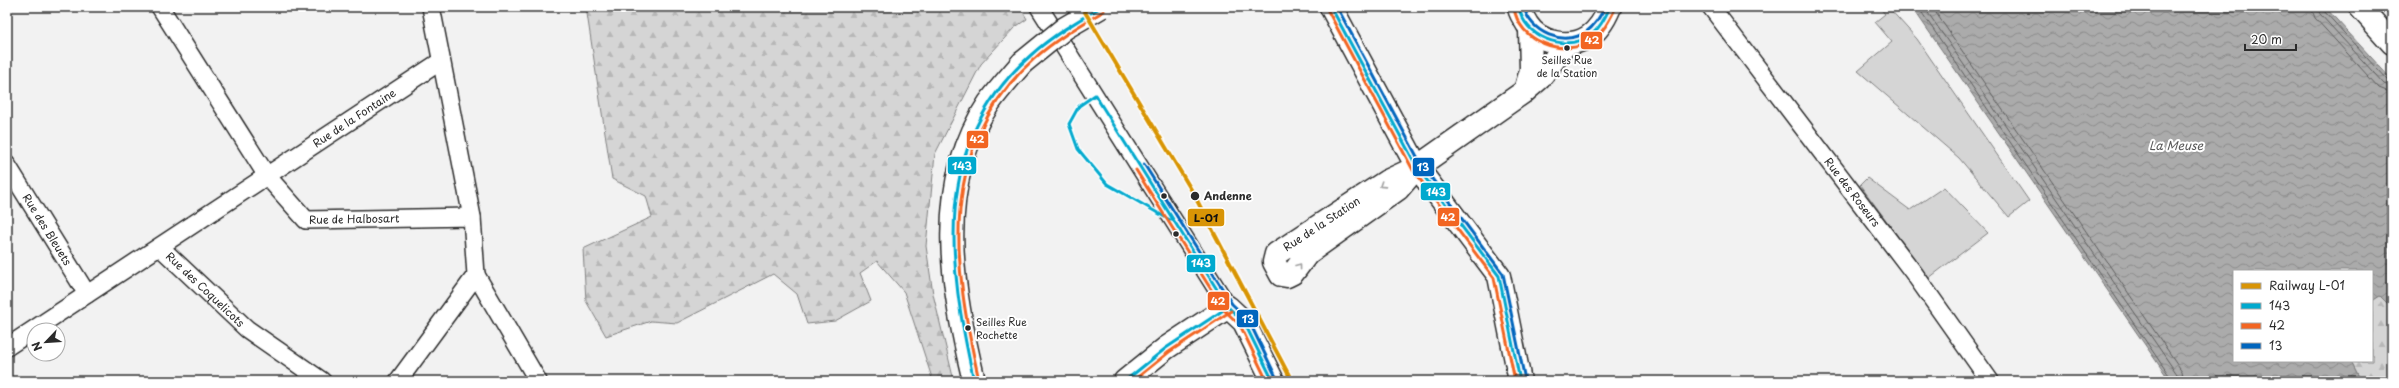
<svg xmlns="http://www.w3.org/2000/svg" width="2399" height="388" font-family="'Playpen Sans',sans-serif">
<defs>
<pattern id="forest-firs" width="22" height="20" patternUnits="userSpaceOnUse"><rect width="22" height="20" fill="#d5d5d5"/><path d="M5 1l3.5 6h-7zM16 11l3.5 6h-7z" fill="#b7b7b7"/></pattern>
<pattern id="water-waves" width="16" height="10" patternUnits="userSpaceOnUse"><rect width="16" height="10" fill="#ababab"/><path d="M0 5q4-4 8 0t8 0" fill="none" stroke="#8b8b8b"/></pattern>
</defs>
<rect width="100%" height="100%" fill="#f2f2f2"/>
<filter id="ink" filterUnits="userSpaceOnUse"><feTurbulence type="fractalNoise" baseFrequency=".025" numOctaves="2"/><feDisplacementMap in="SourceGraphic" scale="8" xChannelSelector="R" yChannelSelector="G"/><feConvolveMatrix kernelMatrix="1 2 1 2 8 2 1 2 1" color-interpolation-filters="sRGB"/></filter>
<g filter="url(#ink)">
<!-- green -->
<path fill="#d5d5d5" stroke="#808080" d="M1879,7H1888L1917,39L2029,201L2009,217L1959,158L1858,71L1892,42L1875,22L1885,14Z
M1867,178L1910,210L1944,187L1988,233L1929,278L1860,185Z"/>
<!-- forest -->
<path fill="url(#forest-firs)" stroke="#808080" d="M586,7H1020L1027,19L1014,28L981,64L935,154L926,246L933,294L954,381H933L904,292L877,261L860,273L871,301L835,321L807,324L797,294L773,274L677,323L651,321L606,336L586,301L583,249L652,217L646,196L612,179Z
M2380,295L2392,308V381H2361L2351,361H2372V301Z"/>
<!-- water -->
<path fill="url(#water-waves)" stroke="#787878" d="M1912,7H2325L2392,80V308L2380,296L2372,301V271H2234V361H2351L2361,381H2170Z"/>
<g fill="none" stroke-linecap="round" stroke-linejoin="round">
<!-- shore -->
<path stroke="#5e5e5e" stroke-width="1" d="M1918,7L2173,381
M1924,7L2177,374L2178,381
M1932,7L2182,371L2184,381
M2311,7L2315,18L2379,88L2392,93
M2317,7L2320,14L2384,84L2392,87
M2322,7L2324,11L2387,80L2392,82"/>
<defs>
<g id="minor">
<path id="s1" d="M160,7L267,176L306,220L472,217L476,275L398,381"/>
<path d="M431,7L472,217"/>
<path d="M1039,7L1228,307"/>
<path id="s2" d="M1711,7L1913,272L1990,381"/>
<path id="s3" d="M7,165L87,294"/>
<path id="s4" d="M160,247L247,329L322,381"/>
<path d="M476,275L538,381"/>
<path id="s5" d="M7,347L441,61"/>
</g>
<g id="tertiary">
<path d="M1331,7L1417,167L1499,276L1520,381"/>
<path d="M1525,91L1531,70L1530,29"/>
<path id="s6" d="M1417,167L1398,189L1308,253L1293,273L1287,276L1281,275L1274,262L1276,254L1387,181L1417,167L1525,91L1539,79L1566,44"/>
<path d="M1125,381L1166,348L1228,307L1244,322L1273,381"/>
</g>
<path id="secondary" d="M1519,7C1519,13 1524,18 1527,24C1539,43 1569,49 1588,37C1599,30 1605,19 1610,7
M974,381C952,289 933,186 989,103C999,89 1011,76 1022,63"/>
<path id="primary" d="M2360,7L2392,43"/>
</defs>
<!-- minor casing -->
<use href="#minor" stroke="#2b2b2b" stroke-width="20"/>
<!-- tertiary casing -->
<use href="#tertiary" stroke="#2b2b2b" stroke-width="25"/>
<!-- secondary casing -->
<use href="#secondary" stroke="#2b2b2b" stroke-width="25"/>
<!-- primary casing -->
<use href="#primary" stroke="#2b2b2b" stroke-width="25"/>
<!-- minor -->
<use href="#minor" stroke="#fff" stroke-width="17"/>
<!-- tertiary -->
<use href="#tertiary" stroke="#fff" stroke-width="22"/>
<!-- secondary -->
<use href="#secondary" stroke="#fff" stroke-width="22"/>
<!-- primary -->
<use href="#primary" stroke="#fff" stroke-width="22"/>
<defs>
<path id="secondary-bridge" d="M1022,63L1065,28L1101,7"/>
</defs>
<!-- secondary-bridge casing -->
<use href="#secondary-bridge" stroke="#2b2b2b" stroke-width="25" stroke-linecap="butt"/>
<!-- secondary-bridge -->
<use href="#secondary-bridge" stroke="#fff" stroke-width="22"/>
<defs>
<path id="bus-1" d="M1331,7L1417,167L1499,276L1520,381
M1519,7C1524,37 1563,52 1588,37C1599,30 1605,18 1610,7
M1095,95L1228,307L1244,322L1273,381
M1095,95L1079,106L1069,124L1078,149L1107,184L1170,220
M974,381C948,264 931,143 1031,55C1052,36 1077,21 1101,7
M1125,381L1166,348L1228,307"/>
<path id="bus-2" d="M1514,7C1518,42 1564,58 1591,41C1603,33 1609,21 1615,9
M1327,9L1413,170L1494,278L1515,381
M1136,170L1224,310L1240,325L1267,381
M979,380C953,265 936,147 1034,59C1055,40 1079,26 1104,11
M1133,381L1169,352L1231,311"/>
<path id="bus-3" d="M1337,7L1421,164L1503,274L1525,380
M1524,7C1530,33 1564,47 1586,32C1595,26 1600,16 1605,7
M1144,164L1232,304L1248,319L1277,379"/>
</defs>
<!-- bus-1 casing -->
<use href="#bus-1" stroke="#fff" stroke-width="6"/>
<!-- bus-2 casing -->
<use href="#bus-2" stroke="#fff" stroke-width="6"/>
<!-- bus-3 casing -->
<use href="#bus-3" stroke="#fff" stroke-width="6"/>
<!-- bus-1 -->
<use href="#bus-1" stroke="#00a9ce" stroke-width="3"/>
<!-- bus-2 -->
<use href="#bus-2" stroke="#f26522" stroke-width="3"/>
<!-- bus-3 -->
<use href="#bus-3" stroke="#0065bd" stroke-width="3"/>
<defs>
<path id="rail-1" d="M1082,7L1192,191L1292,381"/>
</defs>
<!-- rail-1 casing -->
<use href="#rail-1" stroke="#fff" stroke-width="7"/>
<!-- rail-1 -->
<use href="#rail-1" stroke="#d89406" stroke-width="4"/>
</g>
<!-- one-way arrows -->
<defs><path id="oneway-chevron" d="M-2-3.5L2.5 0L-2 3.5" fill="none" stroke-width="1.6" stroke-linecap="round" stroke-linejoin="round"/></defs>
<g stroke="#a0a0a0">
<use href="#oneway-chevron" transform="translate(1382 185) rotate(147)"/>
<use href="#oneway-chevron" transform="translate(1299 266) rotate(-53)"/>
</g>
</g>
<!-- markers -->
<g fill="#2b2b2b" stroke="#fff" stroke-width="1.5">
<circle cx="1567" cy="48" r="3.5"/>
<circle cx="1164" cy="196" r="3.5"/>
<circle cx="1195" cy="196" r="5"/>
<circle cx="1176" cy="234" r="3.5"/>
<circle cx="968" cy="328" r="3.5"/>
</g>
<g text-anchor="middle" stroke-width="4" stroke-linejoin="round" paint-order="stroke">
<!-- bus labels -->
<g font-size="10" fill="#2b2b2b" stroke="#fff">
<text x="1567" y="64">Seilles Rue<tspan x="1567" dy="13">de la Station</tspan></text>
<text x="976" y="326" text-anchor="start">Seilles Rue<tspan x="976" dy="13">Rochette</tspan></text>
</g>
<!-- street labels -->
<g font-size="11" fill="#2b2b2b" stroke="#fff">
<text dy="4" stroke="none"><textPath href="#s5" startOffset="416">Rue de la Fontaine</textPath></text>
<text dy="4" stroke="none"><textPath href="#s2" startOffset="233">Rue des Roseurs</textPath></text>
<text dy="4" stroke="none"><textPath href="#s1" startOffset="307">Rue de Halbosart</textPath></text>
<text dy="4" stroke="none"><textPath href="#s6" startOffset="255">Rue de la Station</textPath></text>
<text dy="4" stroke="none"><textPath href="#s3" startOffset="76">Rue des Bleuets</textPath></text>
<text dy="4" stroke="none"><textPath href="#s4" startOffset="62">Rue des Coquelicots</textPath></text>
</g>
<!-- stop labels -->
<g font-size="11" font-weight="bold" fill="#2b2b2b" stroke="#fff" text-anchor="start">
<text x="1204" y="200">Andenne</text>
</g>
<!-- water labels -->
<g font-size="12" font-style="italic" fill="#585858" stroke="#fff">
<text x="2176" y="150">La Meuse</text>
</g>
</g>
<g stroke="#fff" stroke-width="1.5">
<rect x="1580" y="31" width="23" height="19" rx="4" fill="#f26522"/>
<rect x="966" y="130" width="23" height="19" rx="4" fill="#f26522"/>
<rect x="947" y="156" width="30" height="19" rx="4" fill="#00a9ce"/>
<rect x="1412" y="157" width="23" height="20" rx="4" fill="#0065bd"/>
<rect x="1420" y="182" width="31" height="19" rx="4" fill="#00a9ce"/>
<rect x="1437" y="207" width="23" height="20" rx="4" fill="#f26522"/>
<rect x="1187" y="208" width="38" height="19" rx="4" fill="#d89406"/>
<rect x="1186" y="254" width="30" height="19" rx="4" fill="#00a9ce"/>
<rect x="1207" y="291" width="23" height="20" rx="4" fill="#f26522"/>
<rect x="1236" y="309" width="23" height="19" rx="4" fill="#0065bd"/>
</g>
<g font-size="11" text-anchor="middle" font-weight="bold" fill="#fff">
<text x="1592" y="44">42</text>
<text x="977" y="143">42</text>
<text x="962" y="170">143</text>
<text x="1423" y="171">13</text>
<text x="1436" y="196">143</text>
<text x="1448" y="221">42</text>
<text x="1201" y="267">143</text>
<text x="1218" y="305">42</text>
<text x="1248" y="323">13</text>
</g>
<g font-size="11" text-anchor="middle" font-weight="bold" fill="#111">
<text x="1206" y="222">L-01</text>
</g>
<!-- margin -->
<rect width="2399" height="388" fill="none" stroke="#fff" stroke-width="24"/>
<rect x="12" y="12" width="2375" height="364" fill="none" stroke="#2b2b2b" stroke-width="1.5" filter="url(#ink)"/>
<!-- legend -->
<rect x="2233" y="270" width="140" height="92" fill="#ffffff" stroke="#aaaaaa"/>
<rect x="2241" y="283" width="20" height="6" fill="#d89406" stroke="#aaaaaa"/>
<text x="2269" y="290" font-size="12" fill="#2b2b2b">Railway L-01</text>
<rect x="2241" y="303" width="20" height="6" fill="#00a9ce" stroke="#aaaaaa"/>
<text x="2269" y="310" font-size="12" fill="#2b2b2b">143</text>
<rect x="2241" y="323" width="20" height="6" fill="#f26522" stroke="#aaaaaa"/>
<text x="2269" y="330" font-size="12" fill="#2b2b2b">42</text>
<rect x="2241" y="343" width="20" height="6" fill="#0065bd" stroke="#aaaaaa"/>
<text x="2269" y="350" font-size="12" fill="#2b2b2b">13</text>
<!-- north arrow -->
<g transform="translate(46 342) rotate(245)"><circle r="19" fill="#ffffff" stroke="#aaaaaa"/>
<path d="M0-3L7 15L0 10L-7 15Z" fill="#2b2b2b"/>
<text y="-6" font-size="11" font-weight="bold" text-anchor="middle" fill="#2b2b2b">N</text>
</g>
<!-- scale -->
<path d="M2245 44v6h51v-6" fill="none" stroke="#2b2b2b" stroke-width="2"/>
<text x="2251" y="44" font-size="12" fill="#2b2b2b" stroke="#ffffff" stroke-width="3" paint-order="stroke">20 m</text>
</svg>
